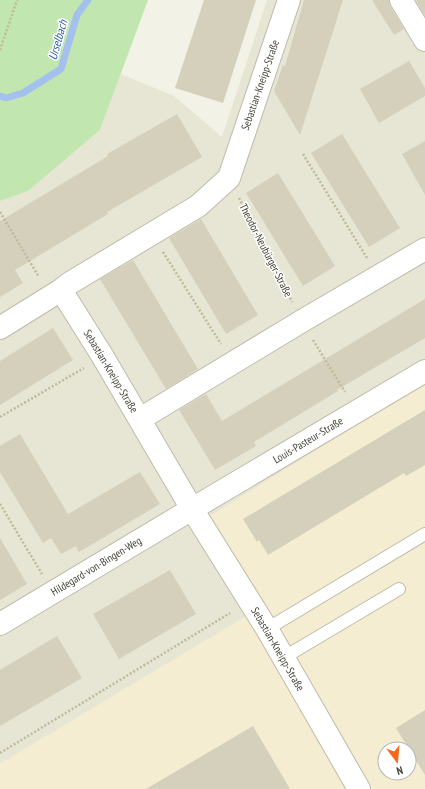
<svg xmlns="http://www.w3.org/2000/svg" width="425" height="789" font-family="'PT Sans Narrow',sans-serif">
<rect width="100%" height="100%" fill="#f3f2e6"/>
<!-- residential -->
<path fill="#e7e5d4" d="M267,0H425V383L211,516L265,605L0,764V201L28,191L100,130L121,74L174,96L222,137Z"/>
<!-- commercial -->
<path fill="#f4edd1" fill-rule="evenodd" d="M425,383V789H0V764L265,605L210,516ZM385,749H409V773H385Z"/>
<!-- green -->
<path fill="#c2e6af" d="M0,0H148L100,130L28,191L0,201Z"/>
<g fill="none" stroke-linecap="round" stroke-linejoin="round">
<!-- stream -->
<path stroke="#a3c0ef" stroke-width="7" d="M0,96L6,98L23,93L61,69L77,15L88,0"/>
</g>
<!-- building -->
<path fill="#d4d0bc" d="M204,0H256L223,103L175,88Z
M304,0H343L300,135L274,91L283,65L285,66Z
M372,0H389L390,6L404,29L394,35Z
M416,0H425V16Z
M409,61L425,88V96L379,123L360,89Z
M177,114L202,157L107,212L108,214L15,270L23,283L0,297V221L108,156L107,154Z
M342,134L400,228L369,247L311,153Z
M425,141V195L402,154Z
M278,173L335,266L303,286L246,193Z
M201,219L258,315L226,334L169,238Z
M133,260L198,369L166,389L100,279Z
M425,299V338L337,390L338,391L254,442L256,446L215,470L179,410L206,394L222,421Z
M53,328L73,360L0,405V361Z
M425,410V465L406,476L404,473L268,555L259,540L257,542L243,519Z
M20,434L68,514L140,472L160,504L79,552L76,546L61,554L51,538L43,543L0,472V446Z
M0,538L27,584L0,600Z
M170,570L196,614L119,659L93,614Z
M57,636L82,678L0,726V670Z
M425,710V775L396,728Z
M253,726L290,789H146Z"/>
<g fill="none" stroke-linecap="round" stroke-linejoin="round">
<defs>
<path id="service" d="M267,629L425,534
M283,658L399,589"/>
<path id="minor" d="M289,0L229,178L198,206L70,283L61,290L103,357L192,509L267,629L359,789
M401,0L425,40
M0,328L61,290
M140,419L302,321L425,249
M0,624L192,509L425,371"/>
</defs>
<!-- service casing -->
<use href="#service" stroke="#bebba9" stroke-width="14"/>
<!-- minor casing -->
<use href="#minor" stroke="#bebba9" stroke-width="24"/>
<!-- path -->
<path stroke="#bfba9a" stroke-width="2.5" stroke-dasharray="2 2" stroke-linecap="butt" d="M0,50L17,0
M303,154L367,258
M239,198L292,302
M0,212L39,277
M163,252L221,344
M313,340L345,392
M0,417L84,368
M0,504L42,574
M0,753L230,613"/>
<!-- service -->
<use href="#service" stroke="#fff" stroke-width="12"/>
<!-- minor -->
<use href="#minor" stroke="#fff" stroke-width="22"/>
</g>
<g text-anchor="middle" stroke-width="3" stroke-linejoin="round" paint-order="stroke">
<!-- street labels -->
<g font-size="11" fill="#454336" stroke="#fff">
<text transform="translate(260 85) rotate(-71)" y="4">Sebastian-Kneipp-Straße</text>
<text transform="translate(266 250) rotate(63)" y="4">Theodor-Neubürger-Straße</text>
<text transform="translate(111 371) rotate(59)" y="4">Sebastian-Kneipp-Straße</text>
<text transform="translate(308 440) rotate(-31)" y="4">Louis-Pasteur-Straße</text>
<text transform="translate(96 566) rotate(-31)" y="4">Hildegard-von-Bingen-Weg</text>
<text transform="translate(278 649) rotate(60)" y="4">Sebastian-Kneipp-Straße</text>
</g>
<!-- water labels -->
<g font-size="12" font-style="italic" fill="#315faf" stroke="#fff">
<text transform="translate(58 40) rotate(-74)" y="4">Urselbach</text>
</g>
</g>
<!-- north arrow -->
<g transform="translate(397 761) rotate(164)"><circle r="19" fill="#ffffff" stroke="#b5b4af"/>
<path d="M0-3L7 15L0 10L-7 15Z" fill="#f6691a"/>
<text y="-6" font-size="11" font-weight="bold" text-anchor="middle" fill="#454336">N</text>
</g>
</svg>
